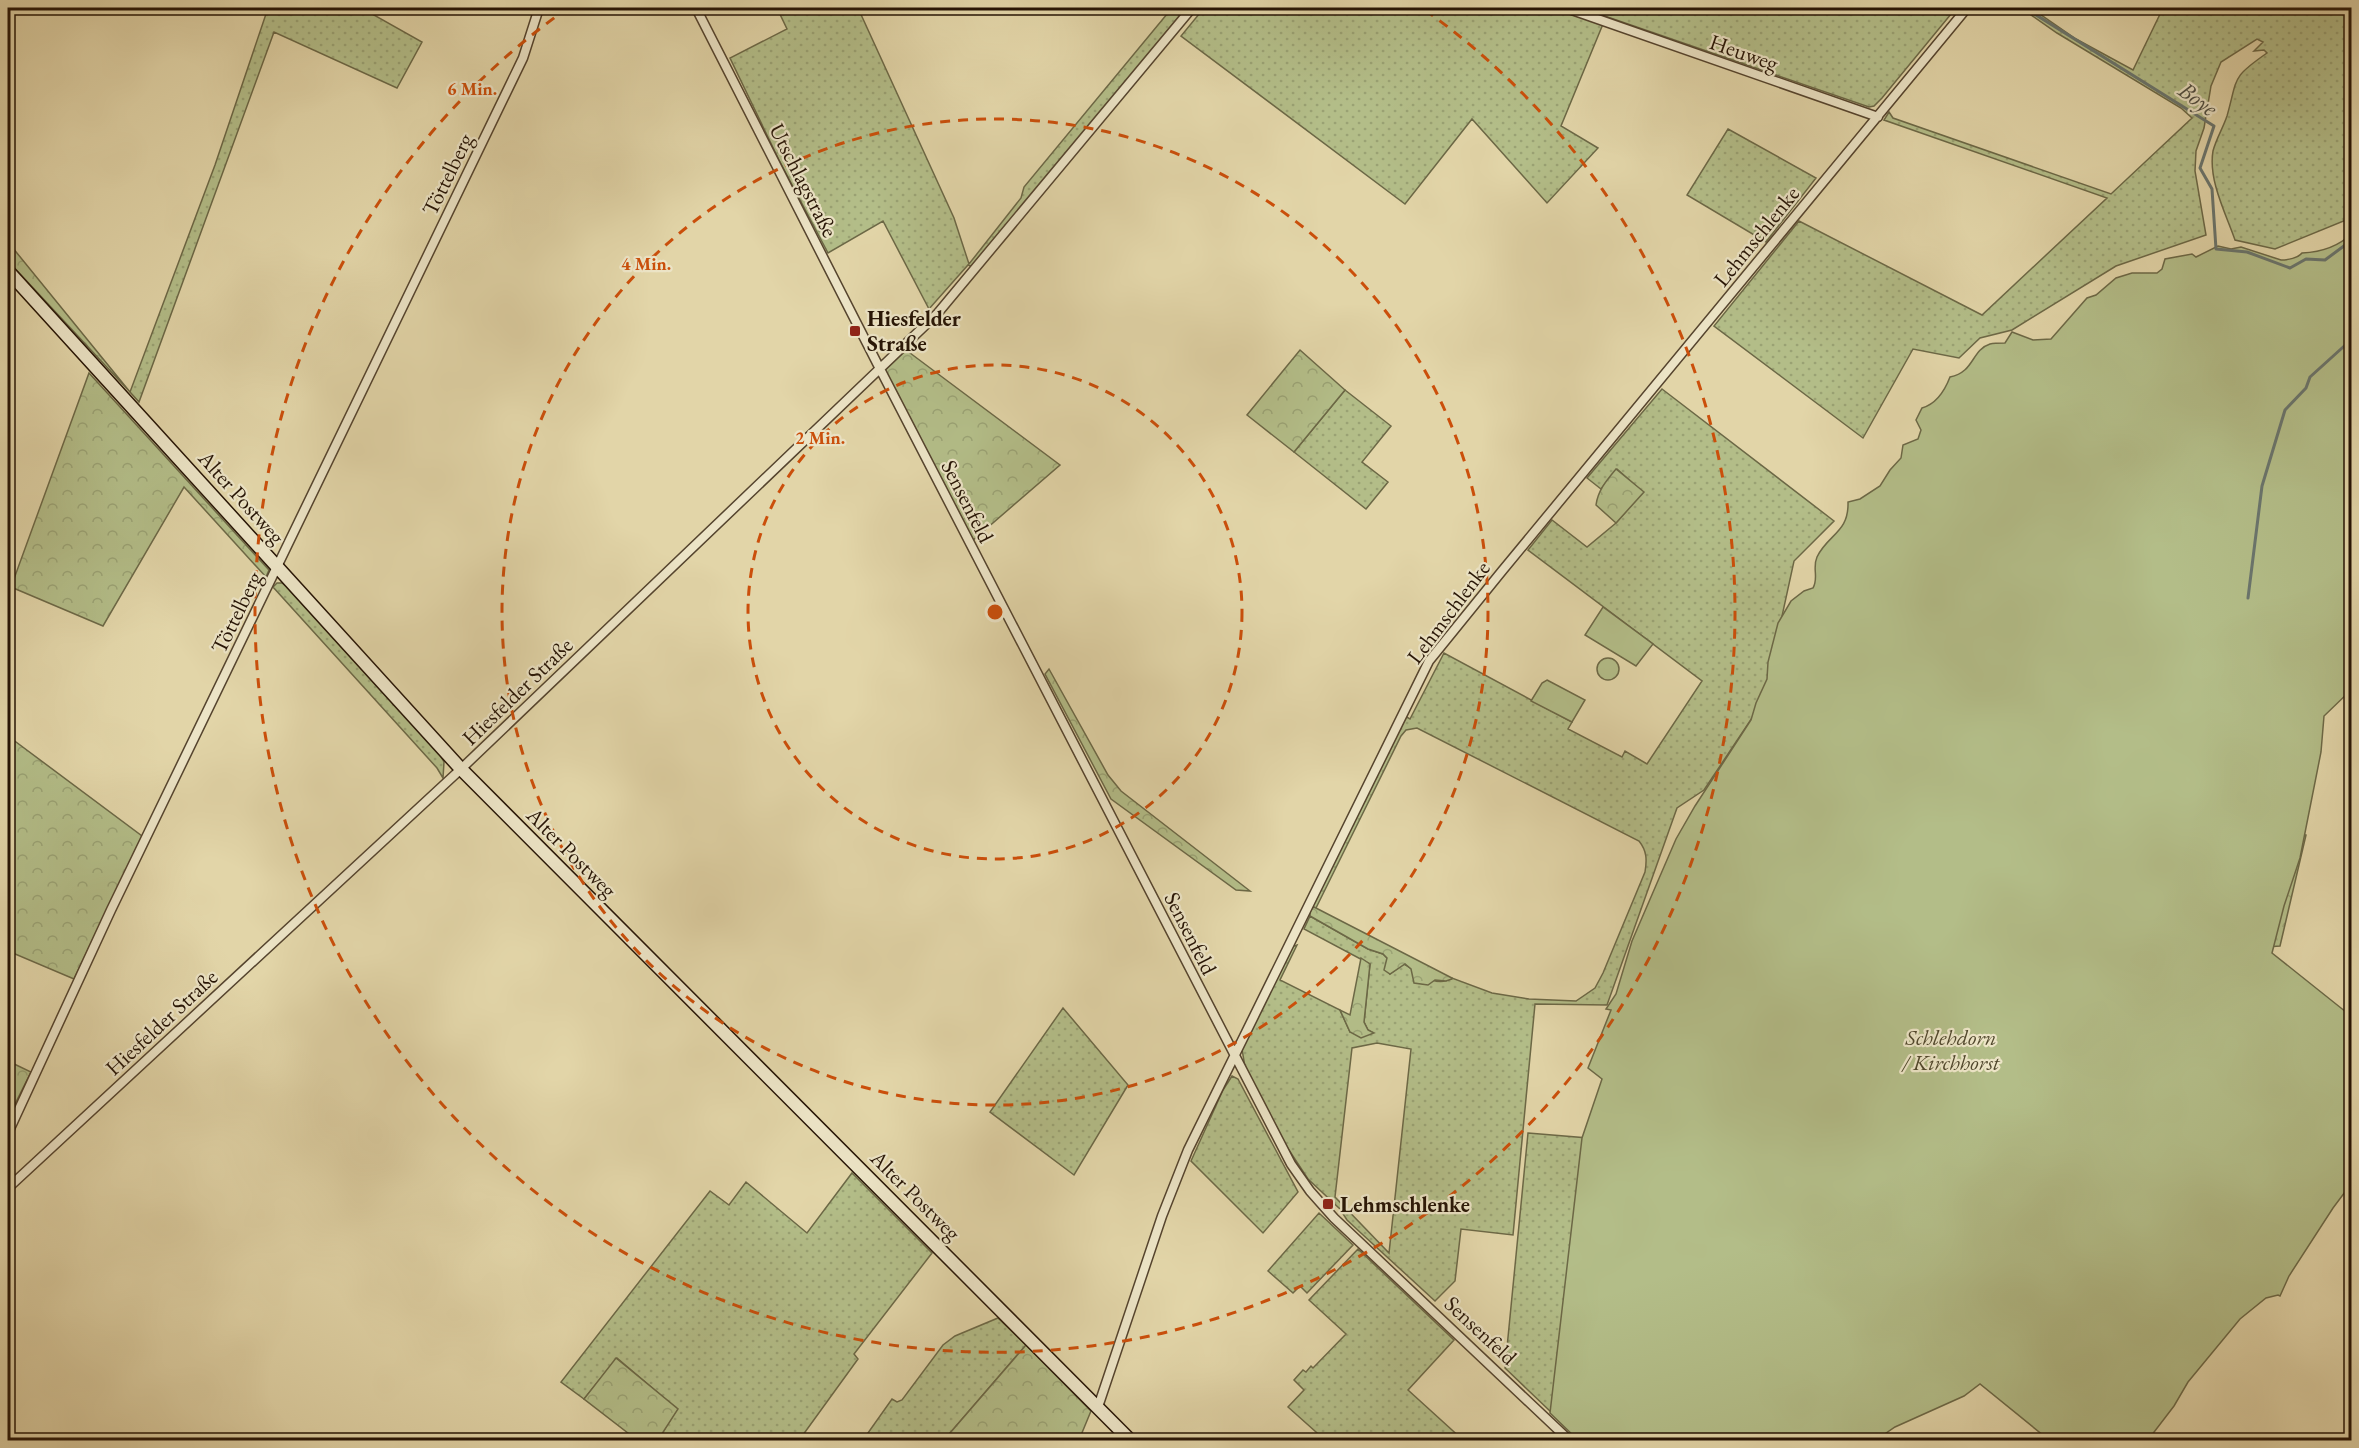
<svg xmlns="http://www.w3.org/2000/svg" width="2359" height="1448" font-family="'EB Garamond',serif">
<defs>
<pattern id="grass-dots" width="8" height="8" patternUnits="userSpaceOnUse" patternTransform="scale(1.5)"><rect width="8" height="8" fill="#b3bd88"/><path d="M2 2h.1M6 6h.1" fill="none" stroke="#9aa274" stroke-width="1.8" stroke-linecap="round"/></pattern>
<pattern id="forest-crowns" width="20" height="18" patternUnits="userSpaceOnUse" patternTransform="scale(1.5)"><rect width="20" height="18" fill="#b3bd88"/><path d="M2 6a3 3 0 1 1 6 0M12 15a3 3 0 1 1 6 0" fill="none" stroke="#9aa274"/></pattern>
</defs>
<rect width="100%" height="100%" fill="#e2d5a8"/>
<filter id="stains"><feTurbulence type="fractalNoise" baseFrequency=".00333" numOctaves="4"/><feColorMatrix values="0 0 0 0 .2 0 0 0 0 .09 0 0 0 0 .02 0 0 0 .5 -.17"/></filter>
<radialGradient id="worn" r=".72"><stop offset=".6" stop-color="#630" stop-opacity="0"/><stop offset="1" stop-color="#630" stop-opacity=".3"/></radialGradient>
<!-- grass -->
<path fill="url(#grass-dots)" stroke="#6c6846" stroke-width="1.5" fill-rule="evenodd" d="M268,8H366L372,14L422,42L397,88L274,32L139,402L130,392L215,165Z
M777,8H858L954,218L969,264L1021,198L1024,187L1172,8H1186L973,267L968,265L929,309L883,221L828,253L779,160L730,58L787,29Z
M1204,8H1550L1603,24L1561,126L1598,148L1547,203L1472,119L1405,204L1181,36Z
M1596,8H1956L1882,98L1874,106L1869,107L1593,12Z
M2021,8H2031L2076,39L2133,70L2163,8H2351V218L2275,249L2235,240C2226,214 2208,180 2213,151C2216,139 2223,128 2227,116C2238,77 2231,78 2267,53L2264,50L2254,51L2263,42L2257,39L2221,62L2211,86L2204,128L2196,151L2195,171L2206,235L2116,266L2012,330L1980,338L1959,358L1913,349L1863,438L1714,326L1799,221L1982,315L2107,198L1884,120L1889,112L1893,118L2111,194L2192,118L2181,108L2057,33Z
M1728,129L1816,178L1766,242L1687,195Z
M1662,389L1834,521L1794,561L1767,685L1756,712L1704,790L1677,808L1607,1005L1535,1004L1513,1235L1461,1229L1455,1281L1435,1301L1362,1234L1347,1220L1340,1209L1308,1179L1283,1141L1245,1067L1242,1049L1291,947L1297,945L1280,980L1340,1010L1350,1032L1373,1033L1368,1030L1364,1022L1370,964L1304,929L1310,916L1368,949L1383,954L1387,958L1390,974L1404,964C1418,972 1436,989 1452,978L1492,993L1529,999L1576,1001L1595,988L1603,973L1645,872C1647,860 1647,851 1639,841L1417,728L1406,730L1401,736L1316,908L1310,910L1405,716L1410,719L1444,653L1572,722L1568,729L1622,757L1625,751L1647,764L1702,681L1528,550L1552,520L1587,547L1616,523L1643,492L1617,469L1601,489L1587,478ZM1377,1043L1411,1049L1389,1253L1335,1197L1352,1048Z
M1345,390L1391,426L1362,462L1388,482L1366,509L1294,452Z
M277,583H282L286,586L440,755L444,762L443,778L437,768L273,587Z
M1063,1008L1128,1085L1074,1175L990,1112Z
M1232,1076L1238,1079L1298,1192L1263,1233L1191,1161L1223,1090Z
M1528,1133L1588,1138L1552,1413L1505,1368Z
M852,1173L932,1253L854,1354L858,1359L800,1439L801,1440H658L677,1409L617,1358L584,1399L561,1382L710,1191L729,1205L746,1182L807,1233Z
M1319,1213L1353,1245L1307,1293L1300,1286L1293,1293L1268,1271Z
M1358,1249L1454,1340L1408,1390L1463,1440H1325L1288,1407L1304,1390L1294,1380L1303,1370L1306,1372L1311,1366L1313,1368L1346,1334L1309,1300Z
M998,1318L1026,1345L944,1440H863L892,1399L897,1402L902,1400L943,1345L955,1336Z"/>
<!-- forest -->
<path fill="url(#forest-crowns)" stroke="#6c6846" stroke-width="1.5" d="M8,242L130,392L8,261Z
M906,350L1060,465L972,541L883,372Z
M1300,350L1345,390L1294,452L1247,415Z
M89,373L269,570L266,577L184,487L103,626L11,587Z
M1616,469L1644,492L1616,523L1596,505C1598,490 1607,480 1616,469Z
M1049,669L1108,775L1121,791L1250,891L1236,890L1111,799L1045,674Z
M8,736L142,836L74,979L8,951Z
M2301,834L2306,835L2280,946L2266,947Z
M1314,907L1452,978V979L1446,981L1435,980L1428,985L1414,983L1411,969L1405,964L1390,974L1384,970L1387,958L1383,954L1368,949L1310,916V910Z
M1361,958L1370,964L1364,1022L1368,1030L1374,1033L1361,1038L1350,1032L1340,1010L1350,1015Z
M8,1061L31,1072L8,1118Z
M1026,1345L1091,1411L1079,1440H944Z
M616,1358L678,1409L658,1440H637L584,1399Z"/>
<!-- park -->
<path fill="#b3bd88" stroke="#6c6846" stroke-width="1.5" d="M2351,234V690L2324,716L2321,752L2300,858L2284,906L2272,953L2351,1016V1184L2333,1208L2289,1276L2280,1296L2278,1295L2266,1298L2240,1319L2188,1382L2174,1406L2148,1440H2049L1980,1384L1964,1396L1895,1427L1876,1440H1578L1550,1413L1582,1138L1602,1079L1588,1068L1611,1010L1606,1009L1616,994L1632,941L1676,839L1695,806L1751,720L1756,703L1767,679L1768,662L1778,623L1791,601L1804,591L1813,588C1819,578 1812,568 1817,557C1828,534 1849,533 1848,502L1860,499L1880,486L1890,470L1901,458L1903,445L1918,439L1921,430L1916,420L1922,408C1936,404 1945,390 1950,377C1975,372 1971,350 1990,344C1994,343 2001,343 2005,343L2012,332L2033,340L2051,339L2087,298L2096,295L2116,278L2132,273H2157L2162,269L2165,259L2192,254L2196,257L2218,246L2231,249L2241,247L2281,260C2288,260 2298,258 2302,253C2321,252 2338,247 2351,234Z
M1603,607L1653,644L1636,666L1585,635Z
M1597 669a11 11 0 1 1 22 0a11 11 0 1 1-22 0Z
M1547,680L1585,700L1572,722L1531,701L1542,683Z"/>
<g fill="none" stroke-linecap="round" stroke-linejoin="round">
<!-- stream -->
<path stroke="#6a756d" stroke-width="3" d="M2025,8L2214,126L2200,168L2212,189L2216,249L2247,252L2290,268L2306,259L2325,260L2352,240
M2248,598L2262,486L2285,410L2306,388L2310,377L2352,339"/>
<defs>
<path id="minor" d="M696,8L880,369L1291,1164L1310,1191L1334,1218L1569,1440
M1566,8L1878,117
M8,1133L111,910L523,58L539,8
M8,1188L461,769L937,314L1192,8
M1098,1407L1162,1216L1188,1150L1429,661L1502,571L1967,8"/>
<path id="secondary" d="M8,271L461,769L1130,1440"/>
</defs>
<!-- minor casing -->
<use href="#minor" stroke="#55442e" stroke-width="11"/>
<!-- secondary casing -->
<use href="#secondary" stroke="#261405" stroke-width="15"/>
<!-- minor -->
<use href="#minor" stroke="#ece4c6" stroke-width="8"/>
<!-- secondary -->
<use href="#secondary" stroke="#ece4c6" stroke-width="12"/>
</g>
<!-- distance rings -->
<g fill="none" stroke="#cb4f0b" stroke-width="3" stroke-dasharray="10 8">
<circle cx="995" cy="612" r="247"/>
<circle cx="995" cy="612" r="493"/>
<path d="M1425 10A740 740 0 1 1 565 10"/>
</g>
<!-- markers -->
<g fill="#8f2418" stroke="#ece4c6" stroke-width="2">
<rect x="849" y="325" width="12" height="12" rx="3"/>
<rect x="1322" y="1198" width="12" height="12" rx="3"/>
</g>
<g text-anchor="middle" stroke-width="4.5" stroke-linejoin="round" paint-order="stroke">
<!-- street labels -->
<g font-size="22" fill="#261405" stroke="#ece4c6">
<text transform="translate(1744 52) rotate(19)" y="8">Heuweg</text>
<text transform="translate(447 174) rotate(-64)" y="8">Töttelberg</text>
<text transform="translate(804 180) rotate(63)" y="8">Utschlagstraße</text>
<text transform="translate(1756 236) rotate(-51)" y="8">Lehmschlenke</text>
<text transform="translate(242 497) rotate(48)" y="8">Alter Postweg</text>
<text transform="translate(968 501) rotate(63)" y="8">Sensenfeld</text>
<text transform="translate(236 612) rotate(-64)" y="8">Töttelberg</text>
<text transform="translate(1448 612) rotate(-53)" y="8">Lehmschlenke</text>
<text transform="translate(517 691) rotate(-44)" y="8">Hiesfelder Straße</text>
<text transform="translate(572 852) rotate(45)" y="8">Alter Postweg</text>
<text transform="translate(1191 933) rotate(63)" y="8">Sensenfeld</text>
<text transform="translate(161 1022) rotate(-43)" y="8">Hiesfelder Straße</text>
<text transform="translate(916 1195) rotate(45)" y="8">Alter Postweg</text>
<text transform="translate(1481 1330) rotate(43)" y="8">Sensenfeld</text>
</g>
<!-- poi labels -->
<g font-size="22" font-weight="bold" fill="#261405" stroke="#ece4c6" text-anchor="start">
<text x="867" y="326">Hiesfelder<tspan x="867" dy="25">Straße</tspan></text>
<text x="1340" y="1212">Lehmschlenke</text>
</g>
<!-- park labels -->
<g font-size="22" font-style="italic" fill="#50472c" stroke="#ece4c6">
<text x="1951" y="1045">Schlehdorn<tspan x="1951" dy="25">/ Kirchhorst</tspan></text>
</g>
<!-- water labels -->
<g font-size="24" font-style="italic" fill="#4e4d42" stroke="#ece4c6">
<text transform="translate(2198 99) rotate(36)" y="8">Boye</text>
</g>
</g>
<circle cx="995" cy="612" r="9" fill="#cb4f0b" stroke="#ece4c6" stroke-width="3"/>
<g font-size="18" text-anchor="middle" font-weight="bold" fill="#cb4f0b" stroke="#ece4c6" stroke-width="4.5" stroke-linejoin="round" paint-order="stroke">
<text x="472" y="95">6 Min.</text>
<text x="646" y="270">4 Min.</text>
<text x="820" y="444">2 Min.</text>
</g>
<!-- margin -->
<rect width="2359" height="1448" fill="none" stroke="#e2d5a8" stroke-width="30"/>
<rect x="9" y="9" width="2341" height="1430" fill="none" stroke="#261405" stroke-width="3"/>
<rect x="15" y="15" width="2329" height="1418" fill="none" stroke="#261405" stroke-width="1.5"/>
<rect width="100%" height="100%" filter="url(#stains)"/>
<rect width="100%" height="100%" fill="url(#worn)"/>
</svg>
